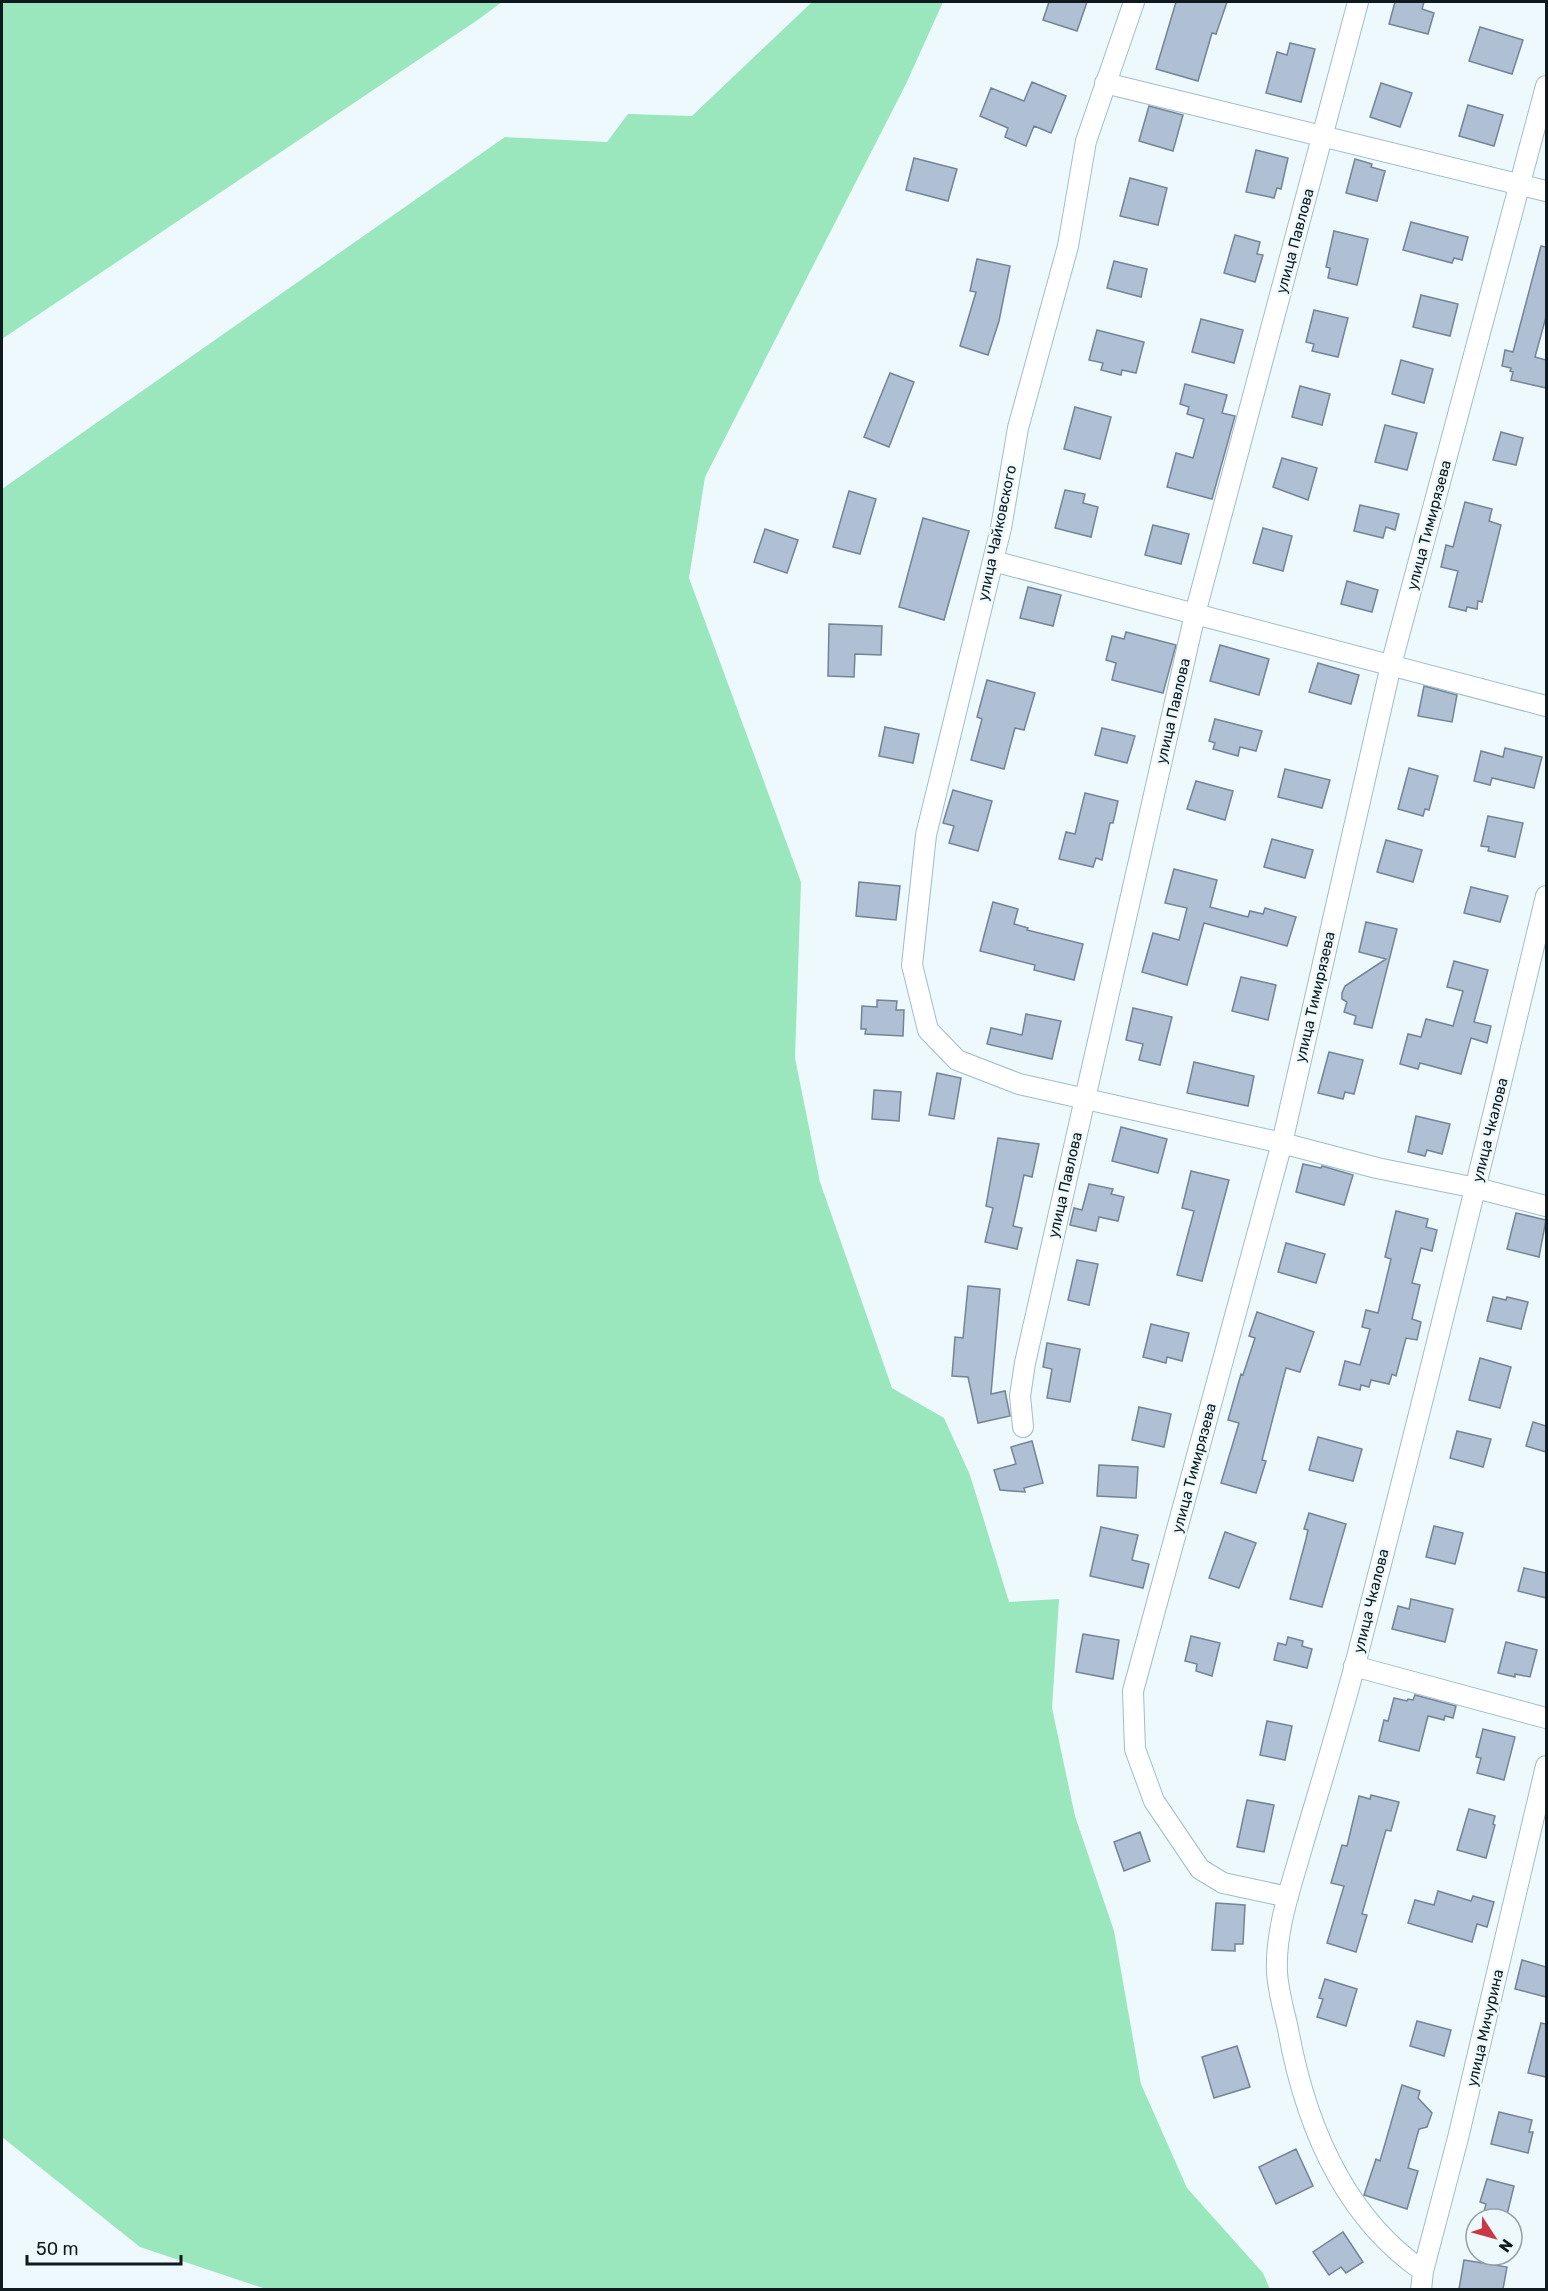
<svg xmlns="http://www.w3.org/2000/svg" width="1548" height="2291" font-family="Rubik,sans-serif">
<rect width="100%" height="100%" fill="#edf9fd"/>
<!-- green -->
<path fill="#9ae7bd" d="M2,2H502L479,19L2,339Z
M812,2H943L906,84L705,477L689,578L801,882L795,1058L820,1182L892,1388L944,1418L970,1475L1009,1602L1059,1599L1052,1708L1075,1816L1114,1931L1141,2084L1187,2188L1263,2273L1270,2289H266L140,2247L2,2137V489L505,137L607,142L628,114L692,116Z"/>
<!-- building -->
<path fill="#afc0d5" stroke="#748397" stroke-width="1.5" d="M1049,2H1087L1077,31L1043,20Z
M1176,2H1227L1216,34L1212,33L1198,81L1156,69Z
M1395,2H1424L1422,9L1434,13L1428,34L1389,24Z
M1480,27L1523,40L1512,74L1469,61Z
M1290,43L1315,49L1301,102L1266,93L1277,52L1287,55Z
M1032,82L1066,96L1051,133L1034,126L1026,146L1005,137L1008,128L980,116L991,88L1024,101Z
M1381,83L1412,93L1400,127L1370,117Z
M1468,105L1503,115L1494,146L1459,136Z
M1149,106L1183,115L1173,151L1139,141Z
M1256,150L1288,158L1281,189L1277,188L1274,198L1246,192Z
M914,158L957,169L948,201L906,190Z
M1355,159L1372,164L1371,167L1385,171L1377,201L1346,193Z
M1130,178L1167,188L1158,225L1120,216Z
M1411,222L1468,237L1462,260L1454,258L1452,263L1403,250Z
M1334,231L1368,239L1357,285L1328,278L1330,268L1326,267Z
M1235,235L1260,242L1257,254L1263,255L1255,282L1224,273Z
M1541,246L1546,247V317L1535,357L1546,360V388L1511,380L1513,372L1510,371L1511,368L1502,366L1505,350L1513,352Z
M977,259L1010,266L999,321L988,355L960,346L976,292L970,291Z
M1114,261L1147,269L1141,297L1107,288Z
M1421,295L1458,304L1450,336L1413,327Z
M1314,310L1348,318L1338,357L1312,351L1314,344L1306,342Z
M1201,319L1243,330L1234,363L1192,352Z
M1097,330L1144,342L1136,373L1122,370L1121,375L1101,370L1103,363L1089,360Z
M1401,360L1433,369L1424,403L1392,394Z
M890,373L914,382L889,447L864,437Z
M1185,384L1227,395L1222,413L1235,416L1212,499L1167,487L1176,453L1193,458L1204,419L1187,414L1189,407L1180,404Z
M1300,386L1330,394L1322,425L1292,417Z
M1075,407L1111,417L1100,459L1064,449Z
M1385,425L1417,433L1407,470L1375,462Z
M1501,432L1523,438L1516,465L1493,460Z
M1282,458L1317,468L1308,500L1273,487Z
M1065,490L1085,494L1083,503L1098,507L1091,537L1055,528Z
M849,491L876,499L860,554L833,547Z
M1465,502L1492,509L1489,521L1501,525L1482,602L1478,601L1477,609L1467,607L1466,611L1449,607L1458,571L1441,567L1446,545L1453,547Z
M1360,505L1399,514L1395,530L1386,527L1383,538L1354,531Z
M923,518L969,531L944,620L899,607Z
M1153,525L1189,534L1181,564L1145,555Z
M1263,528L1292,536L1283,571L1253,563Z
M765,529L798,540L787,573L754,562Z
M1347,581L1378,590L1372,612L1341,604Z
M1028,587L1061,595L1053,626L1020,618Z
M829,624L882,626L881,655L855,654L854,677L828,676Z
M1126,632L1176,645L1163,693L1112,680L1116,663L1106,660L1112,636L1124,639Z
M1220,645L1269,659L1259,695L1210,681Z
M1318,663L1359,675L1351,704L1309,692Z
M987,680L1035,693L1024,730L1015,728L1004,769L971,760L982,719L977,717Z
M1424,686L1457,695L1452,722L1418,716Z
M1215,719L1262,731L1256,751L1240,747L1238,756L1213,749L1215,743L1209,741Z
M885,727L919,734L913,763L879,756Z
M1102,728L1135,736L1127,763L1095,755Z
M1505,748L1542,757L1534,788L1492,778L1490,785L1474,781L1481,751L1503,757Z
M1409,768L1438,776L1429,810L1425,809L1423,816L1398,809Z
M1285,769L1330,780L1322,808L1278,797Z
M1196,781L1233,791L1225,820L1187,809Z
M953,790L992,801L978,851L949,843L954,826L943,823Z
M1085,793L1118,801L1113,823H1110L1102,860L1096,858L1093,867L1059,859L1066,832L1075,834Z
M1488,816L1523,823L1515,857L1488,851L1489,847L1481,846Z
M1272,839L1313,850L1305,878L1264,867Z
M1386,840L1422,850L1413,882L1377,872Z
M1174,869L1217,880L1210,907L1248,917L1250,911L1263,914L1265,908L1296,917L1287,946L1204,923L1187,985L1142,972L1153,933L1179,940L1187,908L1165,903Z
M859,882L900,886L896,920L856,916Z
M1471,887L1508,896L1500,922L1464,913Z
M993,902L1018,909L1014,924L1028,928L1027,930L1083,944L1074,980L1034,970L1035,965L980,951Z
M1366,922L1397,929L1372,1028L1354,1024L1356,1016L1344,1012L1347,1002L1342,999V993L1345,986L1386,959L1359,952Z
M1454,961L1488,970L1474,1022L1491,1026L1487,1043L1471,1038L1461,1074L1420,1063L1418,1069L1400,1064L1408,1034L1421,1037L1426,1019L1453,1026L1463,991L1447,987Z
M1241,977L1276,985L1268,1020L1232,1011Z
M877,1000L897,1001L896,1010H904L903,1036L865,1034L866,1029H861L862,1006L877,1007Z
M1133,1008L1172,1017L1160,1065L1139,1060L1143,1044L1126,1040Z
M1026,1014L1061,1021L1052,1059L987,1044L991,1028L1022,1035Z
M1329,1052L1363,1060L1354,1094L1345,1092L1343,1099L1318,1093Z
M1194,1062L1254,1076L1248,1106L1187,1093Z
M937,1073L961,1078L954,1119L929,1115Z
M874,1090L901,1092L899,1121L872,1119Z
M1416,1116L1450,1124L1442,1154L1427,1150L1425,1156L1408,1152Z
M1121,1127L1167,1139L1158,1173L1112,1161Z
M998,1138L1039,1144L1032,1177L1024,1175L1013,1226L1022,1228L1017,1249L985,1242L993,1208L986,1206Z
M1303,1164L1321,1168L1322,1166L1353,1175L1344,1205L1296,1192Z
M1191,1171L1229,1180L1202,1281L1177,1275L1194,1211L1182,1208Z
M1089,1184L1113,1189L1111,1194L1124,1197L1118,1221L1099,1217L1096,1231L1070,1225L1074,1208L1082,1210Z
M1396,1211L1428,1219L1426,1227L1437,1230L1432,1251L1421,1248L1412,1283L1420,1285L1412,1319L1421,1322L1417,1340L1406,1338L1396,1376L1392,1374L1389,1384L1371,1380L1369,1387L1361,1385L1360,1390L1339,1385L1345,1361L1360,1365L1370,1329L1362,1327L1366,1310L1378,1313L1391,1259L1385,1257Z
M1516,1213L1546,1220L1539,1257L1507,1249Z
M1286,1243L1325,1254L1316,1283L1278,1272Z
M1077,1260L1098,1264L1089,1305L1068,1300Z
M968,1286L1000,1289L991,1394L1005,1391L1010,1416L978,1423L968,1377L952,1376L955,1337L963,1338Z
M1493,1297L1506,1300L1507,1297L1528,1302L1521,1329L1487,1321Z
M1257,1312L1314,1332L1300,1372L1286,1368L1262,1460L1266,1461L1256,1493L1221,1483L1239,1423L1228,1420L1241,1374L1243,1375L1255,1338L1249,1336Z
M1151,1324L1189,1333L1182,1361L1167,1357L1166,1363L1143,1357Z
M1047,1343L1080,1349L1070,1402L1047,1398L1052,1369L1043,1367Z
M1480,1358L1511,1367L1500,1408L1469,1400Z
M1139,1407L1171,1414L1164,1447L1132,1440Z
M1533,1422L1546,1426V1452L1526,1446Z
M1457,1431L1491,1439L1483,1467L1450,1458Z
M1318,1437L1362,1449L1353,1481L1309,1470Z
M1032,1441L1043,1483L1024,1488L1025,1492L1000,1490L994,1470L1016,1464L1011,1447Z
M1099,1465L1138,1467L1136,1498L1097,1496Z
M1309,1513L1346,1524L1322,1607L1290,1599L1306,1539L1308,1530L1304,1529Z
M1434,1526L1463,1533L1455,1564L1426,1557Z
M1101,1527L1138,1535L1132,1560L1149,1564L1143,1588L1090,1576Z
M1225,1532L1256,1543L1239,1588L1209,1578Z
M1524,1568L1546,1573V1598L1518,1591Z
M1411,1599L1453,1609L1445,1642L1392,1629L1398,1606L1409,1609Z
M1083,1634L1119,1640L1113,1679L1076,1672Z
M1191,1636L1220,1643L1212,1676L1196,1671L1197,1664L1185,1661Z
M1288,1637L1303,1641L1302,1646L1312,1649L1307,1668L1274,1660L1278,1643L1286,1645Z
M1506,1642L1537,1650L1530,1677L1515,1674V1677L1498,1673Z
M1415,1695L1456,1706L1453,1718L1445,1716L1444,1720L1428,1716L1419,1751L1379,1741L1384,1720L1388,1721L1394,1698L1407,1701L1408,1699L1413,1700Z
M1267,1721L1292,1726L1285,1760L1260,1755Z
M1483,1729L1515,1737L1504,1780L1477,1773L1481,1758L1476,1757Z
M1371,1795L1399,1802L1391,1831L1386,1830L1362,1914L1367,1915L1356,1952L1327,1943L1344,1886L1331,1883L1342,1845L1347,1846L1359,1796L1370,1799Z
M1247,1800L1274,1805L1264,1852L1237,1847Z
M1469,1809L1495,1816L1493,1824L1495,1825L1486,1858L1457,1850Z
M1140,1832L1150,1861L1124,1871L1114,1842Z
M1438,1891L1471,1901L1473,1896L1494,1902L1487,1927L1477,1924L1472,1942L1408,1923L1415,1900L1434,1905Z
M1216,1903L1245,1905L1243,1944H1235V1951L1212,1950Z
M1522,1960L1546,1967V1997L1515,1989Z
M1325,1979L1357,1989L1346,2026L1317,2017L1323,1999L1319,1998Z
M1417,2021L1451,2030L1444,2056L1410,2046Z
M1541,2023L1546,2024V2077L1528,2073Z
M1237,2046L1250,2087L1214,2098L1202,2057Z
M1402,2085L1420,2091L1418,2098L1432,2113L1427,2127L1419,2129L1408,2168L1418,2171L1407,2209L1364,2195L1376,2159L1380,2161Z
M1499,2112L1532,2120L1529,2132H1533L1528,2153L1491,2144Z
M1296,2149L1313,2186L1276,2204L1259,2167Z
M1487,2179L1514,2186L1506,2219L1483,2216L1486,2204L1480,2202Z
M1343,2232L1363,2262L1346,2273L1341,2267L1329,2275L1313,2252Z
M1464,2260L1507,2267L1503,2289H1459Z"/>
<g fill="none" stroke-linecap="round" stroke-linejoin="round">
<defs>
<path id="street" d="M1134,2L1086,141L1068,246L1018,428L1001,528L926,835L912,965L928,1030L957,1060L1019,1084L1282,1143L1377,1168L1476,1188L1546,1206
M1105,83L1546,191
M993,561L1546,706
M1023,1427L1020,1396L1025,1363L1195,614L1358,2
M1354,1666L1546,1718
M1288,1897L1223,1883L1200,1869L1154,1801L1135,1749L1133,1691L1282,1143L1391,665L1546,86
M1423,2271C1342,2215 1305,2123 1288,2029C1284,2011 1278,1991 1277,1972C1275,1929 1292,1884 1303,1844C1321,1783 1340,1722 1356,1661C1422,1406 1485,1151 1546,896
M1421,2290L1423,2271L1458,2138L1546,1766"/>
</defs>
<!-- street casing -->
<use href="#street" stroke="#a0bdc8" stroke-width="22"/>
<!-- street -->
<use href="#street" stroke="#fff" stroke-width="20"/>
</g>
<g text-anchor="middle" stroke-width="5" stroke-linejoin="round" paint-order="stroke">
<!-- street labels -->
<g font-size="15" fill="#0f1a1e" stroke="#edf9fd">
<text transform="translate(1295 241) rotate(-75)" y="5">улица Павлова</text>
<text transform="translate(1429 525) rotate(-75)" y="5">улица Тимирязева</text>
<text transform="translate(997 533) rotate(-78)" y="5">улица Чайковского</text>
<text transform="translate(1173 711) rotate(-77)" y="5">улица Павлова</text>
<text transform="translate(1315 997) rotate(-77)" y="5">улица Тимирязева</text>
<text transform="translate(1490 1130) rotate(-76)" y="5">улица Чкалова</text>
<text transform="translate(1065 1185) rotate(-77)" y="5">улица Павлова</text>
<text transform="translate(1194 1468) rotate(-75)" y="5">улица Тимирязева</text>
<text transform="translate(1371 1601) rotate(-76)" y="5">улица Чкалова</text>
<text transform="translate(1485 2028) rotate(-77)" y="5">улица Мичурина</text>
</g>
</g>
<!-- border -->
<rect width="1548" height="2291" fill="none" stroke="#0f1a1e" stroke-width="6"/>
<!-- north arrow -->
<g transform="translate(1494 2237) rotate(126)"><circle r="28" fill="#edf9fd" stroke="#94a0a4" stroke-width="1.5"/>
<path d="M0-4.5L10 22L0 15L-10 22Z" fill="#c93945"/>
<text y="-9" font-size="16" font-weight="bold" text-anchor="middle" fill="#0f1a1e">N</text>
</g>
<!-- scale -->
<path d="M27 2255v9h154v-9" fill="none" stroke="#0f1a1e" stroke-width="3"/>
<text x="36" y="2255" font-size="18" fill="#0f1a1e" stroke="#edf9fd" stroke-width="4.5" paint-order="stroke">50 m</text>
</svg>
